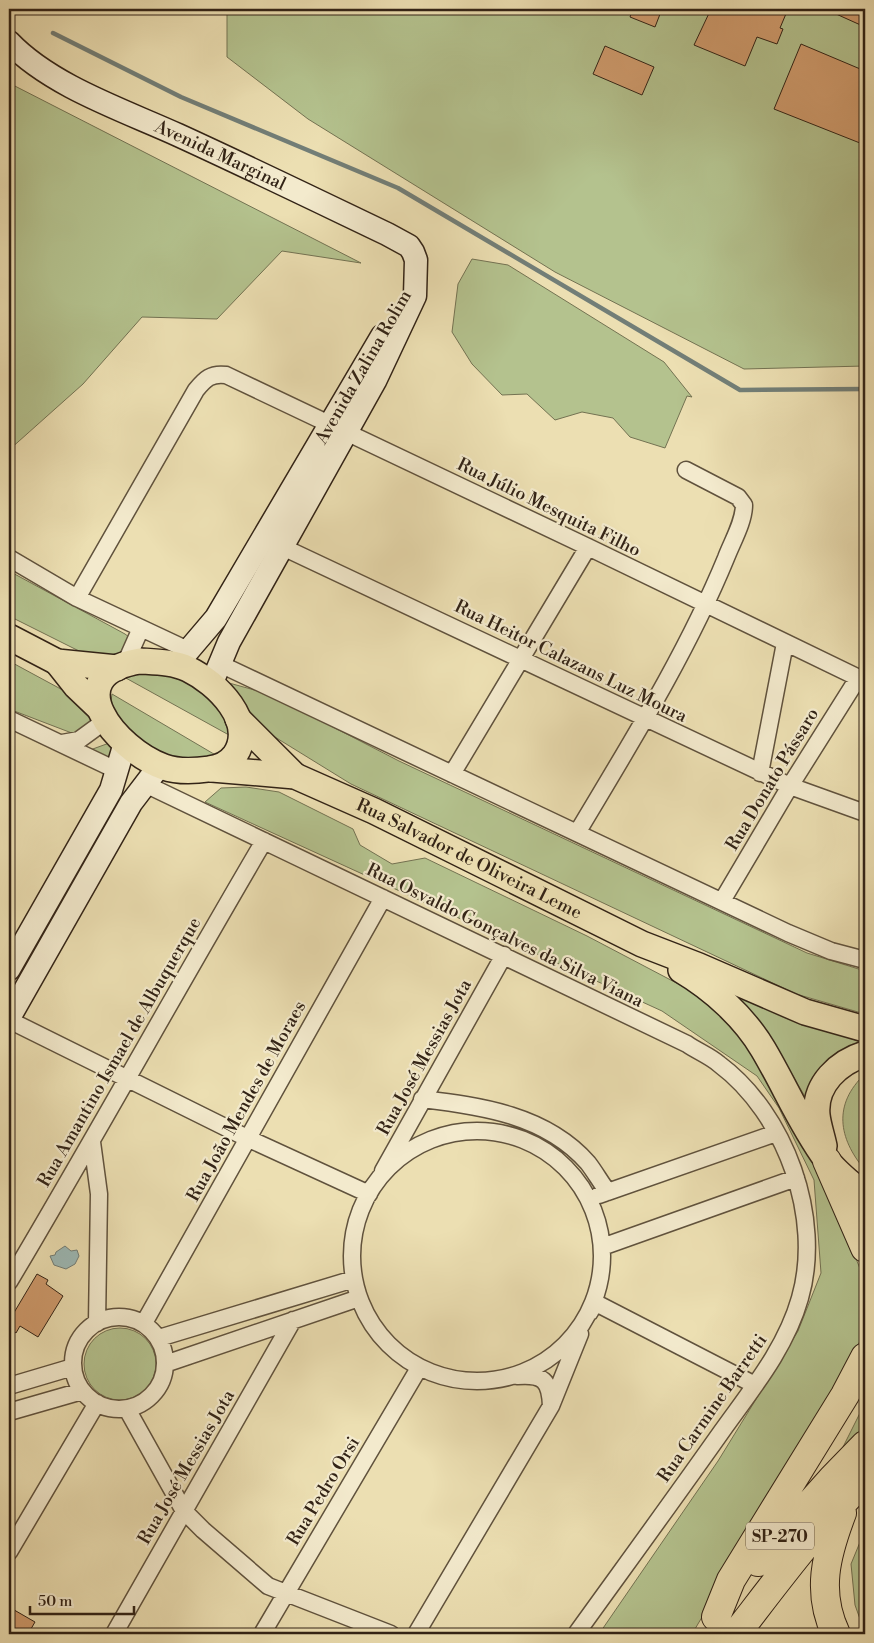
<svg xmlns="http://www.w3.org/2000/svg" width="874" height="1643" font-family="'Libre Bodoni',serif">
<rect width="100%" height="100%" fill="#ecdfb2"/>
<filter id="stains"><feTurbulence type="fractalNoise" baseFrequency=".004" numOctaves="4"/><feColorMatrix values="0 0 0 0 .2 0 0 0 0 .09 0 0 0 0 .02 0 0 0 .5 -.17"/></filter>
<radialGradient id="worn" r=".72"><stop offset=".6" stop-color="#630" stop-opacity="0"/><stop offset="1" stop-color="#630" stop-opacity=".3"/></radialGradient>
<!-- green -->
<path fill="#b4c28e" stroke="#737252" d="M227,9H865V366L744,369L555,272L308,119L227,57Z
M9,83L361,263L282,251L217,319L142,317L83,384L9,450Z
M472,259L508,265L664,362L692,397L687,396L665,448L630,437L613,418L582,412L555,420L527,394L502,395L472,364L452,332L458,284Z
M9,571L125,634L129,637L119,655L89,656L9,616Z
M9,661L70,694L96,722L77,735L9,709Z
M132,673L180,677L222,704L238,740L124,677Z
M229,683L269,694L399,761L807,953L865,971V1014L796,994L351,784L270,734L245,707Z
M112,694L224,760L169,759L128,730L115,711L111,701Z
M112,742L114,762L90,750Z
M246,787L279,792L353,829L360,845L392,864L425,858L587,936L705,998L736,1030L814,1154L865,1281L864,1333L829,1403L692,1634H599L718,1461L798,1331L821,1273L814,1180L779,1108L757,1076L662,1011L205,802L221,788Z
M717,981L754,1001L865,1044L811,1107L778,1050Z
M865,1074V1170C838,1138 833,1104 865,1074Z
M84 1364a36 36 0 1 1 72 0a36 36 0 1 1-72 0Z
M865,1403V1442L829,1475Z
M865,1530V1633L855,1605L851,1564Z"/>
<!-- water -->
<path fill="#9dbab7" stroke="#727e77" d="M65,1246L71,1251L77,1250L79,1256L75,1264L66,1269L54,1265L50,1256L55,1255L56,1252Z"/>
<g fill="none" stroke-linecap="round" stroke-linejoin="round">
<!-- stream -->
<path stroke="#727e77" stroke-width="4.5" d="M53,33L181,97L398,188L740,390L865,389"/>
</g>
<!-- building -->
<path fill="#d09c6e" stroke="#322316" d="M633,9H662L655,27L630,17Z
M711,9H788L780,28L783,29L777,44L757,37L745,66L694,45Z
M825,9H865V27Z
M801,44L865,71V145L774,109Z
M605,46L654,67L642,95L593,74Z
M37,1274L48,1280L46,1284L63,1296L38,1337L20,1326L16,1333L9,1328V1321Z
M9,1607L35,1622L28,1634H9Z"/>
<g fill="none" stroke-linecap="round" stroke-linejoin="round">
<defs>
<path id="street" d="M274,543L790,786L865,813
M9,558L77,598L190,651
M77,598L196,390C205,379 211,373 226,375L588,547L865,681
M125,664L141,628
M220,664L788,933L831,951L865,960
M9,719L118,771
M62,743L79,740L105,721
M760,773L785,643
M452,774L588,547
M145,784L687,1044C697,1051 710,1056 719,1064C786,1114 823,1218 800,1298C786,1348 752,1389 722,1431C674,1499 625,1566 576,1634
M577,833C630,744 686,655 726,558C732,542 744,522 744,505L738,497L686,470
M722,901L790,786L858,678
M9,1020L247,1138L369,1194
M422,1099C481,1106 546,1115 588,1163C595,1172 601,1183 608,1192
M352 1256a125 125 0 1 1 250 0a125 125 0 1 1-250 0Z
M92,1142L99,1194L97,1323
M383,1171L504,955
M599,1195L776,1133
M602,1247L796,1178
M9,1282C96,1136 178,987 264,841
M590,1312L594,1302L755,1385
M73 1363a46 46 0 1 1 92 0a46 46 0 1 1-92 0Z
M144,1323L383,898
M159,1338L354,1279
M165,1364L359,1298
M517,1376C543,1374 550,1380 551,1406
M9,1386L73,1367
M127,1409L184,1511L203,1530L268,1586L391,1634
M9,1412L82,1391
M9,1552L97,1403
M114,1634L293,1320
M262,1634L419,1368
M416,1634L551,1406L580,1334"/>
<g id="secondary">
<path id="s1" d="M9,42C51,86 123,110 178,135C248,167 318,201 387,234L409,246L413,252L416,260L415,296L375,381L229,642L211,685"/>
<path d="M176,665L216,618L382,336"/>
<path d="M9,969L111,790L125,743"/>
<path d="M9,1018L131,803L160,765"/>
</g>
<g id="primary">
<path d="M9,637L57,662L117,668"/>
<path d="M140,661C156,662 173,662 188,669C217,683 257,722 235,755C229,763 219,768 209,769C195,771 178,772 164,767C116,750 54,675 140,661Z"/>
<path d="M57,662L76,686L98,707"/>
<path d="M238,719L295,776"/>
<path id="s2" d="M212,769L295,776L374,811L642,944L699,966L805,1012L865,1029"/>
<path d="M681,970C713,989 744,1017 763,1049C785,1086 801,1125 826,1159C836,1172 852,1185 865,1195"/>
<path d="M824,1146C822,1136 818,1125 817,1115C814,1084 839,1062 865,1054"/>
</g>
<path id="highway" d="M827,1161L865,1248
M758,1562L832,1479L865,1445
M716,1617L731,1580L845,1395L865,1357
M736,1634C777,1581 817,1526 865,1480
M836,1634C816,1592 826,1555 842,1513"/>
</defs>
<!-- street casing -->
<use href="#street" stroke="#60523d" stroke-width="19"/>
<!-- secondary casing -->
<use href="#secondary" stroke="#322316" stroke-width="25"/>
<!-- primary casing -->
<use href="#primary" stroke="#322316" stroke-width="28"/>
<!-- highway casing -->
<use href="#highway" stroke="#322316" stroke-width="30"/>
<!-- street -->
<use href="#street" stroke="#f3eacd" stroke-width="16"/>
<!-- secondary -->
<use href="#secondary" stroke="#f3eacd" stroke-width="22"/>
<!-- primary -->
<use href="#primary" stroke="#ecdfb2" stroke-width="25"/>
<!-- highway -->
<use href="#highway" stroke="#ecdfb2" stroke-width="28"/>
</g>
<g text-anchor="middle" stroke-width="4.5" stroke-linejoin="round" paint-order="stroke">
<!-- shield labels -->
<rect fill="#f3eacd" stroke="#6c5f4d" stroke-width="1" x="746" y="1522.5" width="68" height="27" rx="4"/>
<g font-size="16" font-weight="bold" fill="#322316">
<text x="780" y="1542">SP-270</text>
</g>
<!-- street labels -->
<g font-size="18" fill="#322316" stroke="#f3eacd">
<text dy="6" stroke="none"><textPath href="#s1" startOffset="241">Avenida Marginal</textPath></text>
<text transform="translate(363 367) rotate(-60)" y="6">Avenida Zalina Rolim</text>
<text transform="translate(549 507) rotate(26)" y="6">Rua Júlio Mesquita Filho</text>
<text transform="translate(571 661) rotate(26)" y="6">Rua Heitor Calazans Luz Moura</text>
<text transform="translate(772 779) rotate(-59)" y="6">Rua Donato Pássaro</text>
<text dy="6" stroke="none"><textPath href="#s2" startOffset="276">Rua Salvador de Oliveira Leme</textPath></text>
<text transform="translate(505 935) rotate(26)" y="6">Rua Osvaldo Gonçalves da Silva Viana</text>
<text transform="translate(119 1052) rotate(-60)" y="6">Rua Amantino Ismael de Albuquerque</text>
<text transform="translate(424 1057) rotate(-61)" y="6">Rua José Messias Jota</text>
<text transform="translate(246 1101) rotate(-61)" y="6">Rua João Mendes de Moraes</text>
<text transform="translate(712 1408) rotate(-55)" y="6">Rua Carmine Barretti</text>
<text transform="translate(186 1467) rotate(-60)" y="6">Rua José Messias Jota</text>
<text transform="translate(323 1491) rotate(-59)" y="6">Rua Pedro Orsi</text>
</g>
</g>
<!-- margin -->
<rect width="874" height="1643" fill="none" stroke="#ecdfb2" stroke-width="30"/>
<rect x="10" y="10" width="854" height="1623" fill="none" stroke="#322316" stroke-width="2.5"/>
<rect x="15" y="15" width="844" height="1613" fill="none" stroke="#322316"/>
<!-- scale -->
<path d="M30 1606v8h104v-8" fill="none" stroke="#322316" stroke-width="2.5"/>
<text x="38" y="1606" font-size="15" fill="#322316" stroke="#f3eacd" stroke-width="4" paint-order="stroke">50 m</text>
<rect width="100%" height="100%" filter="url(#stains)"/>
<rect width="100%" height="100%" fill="url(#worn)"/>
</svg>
